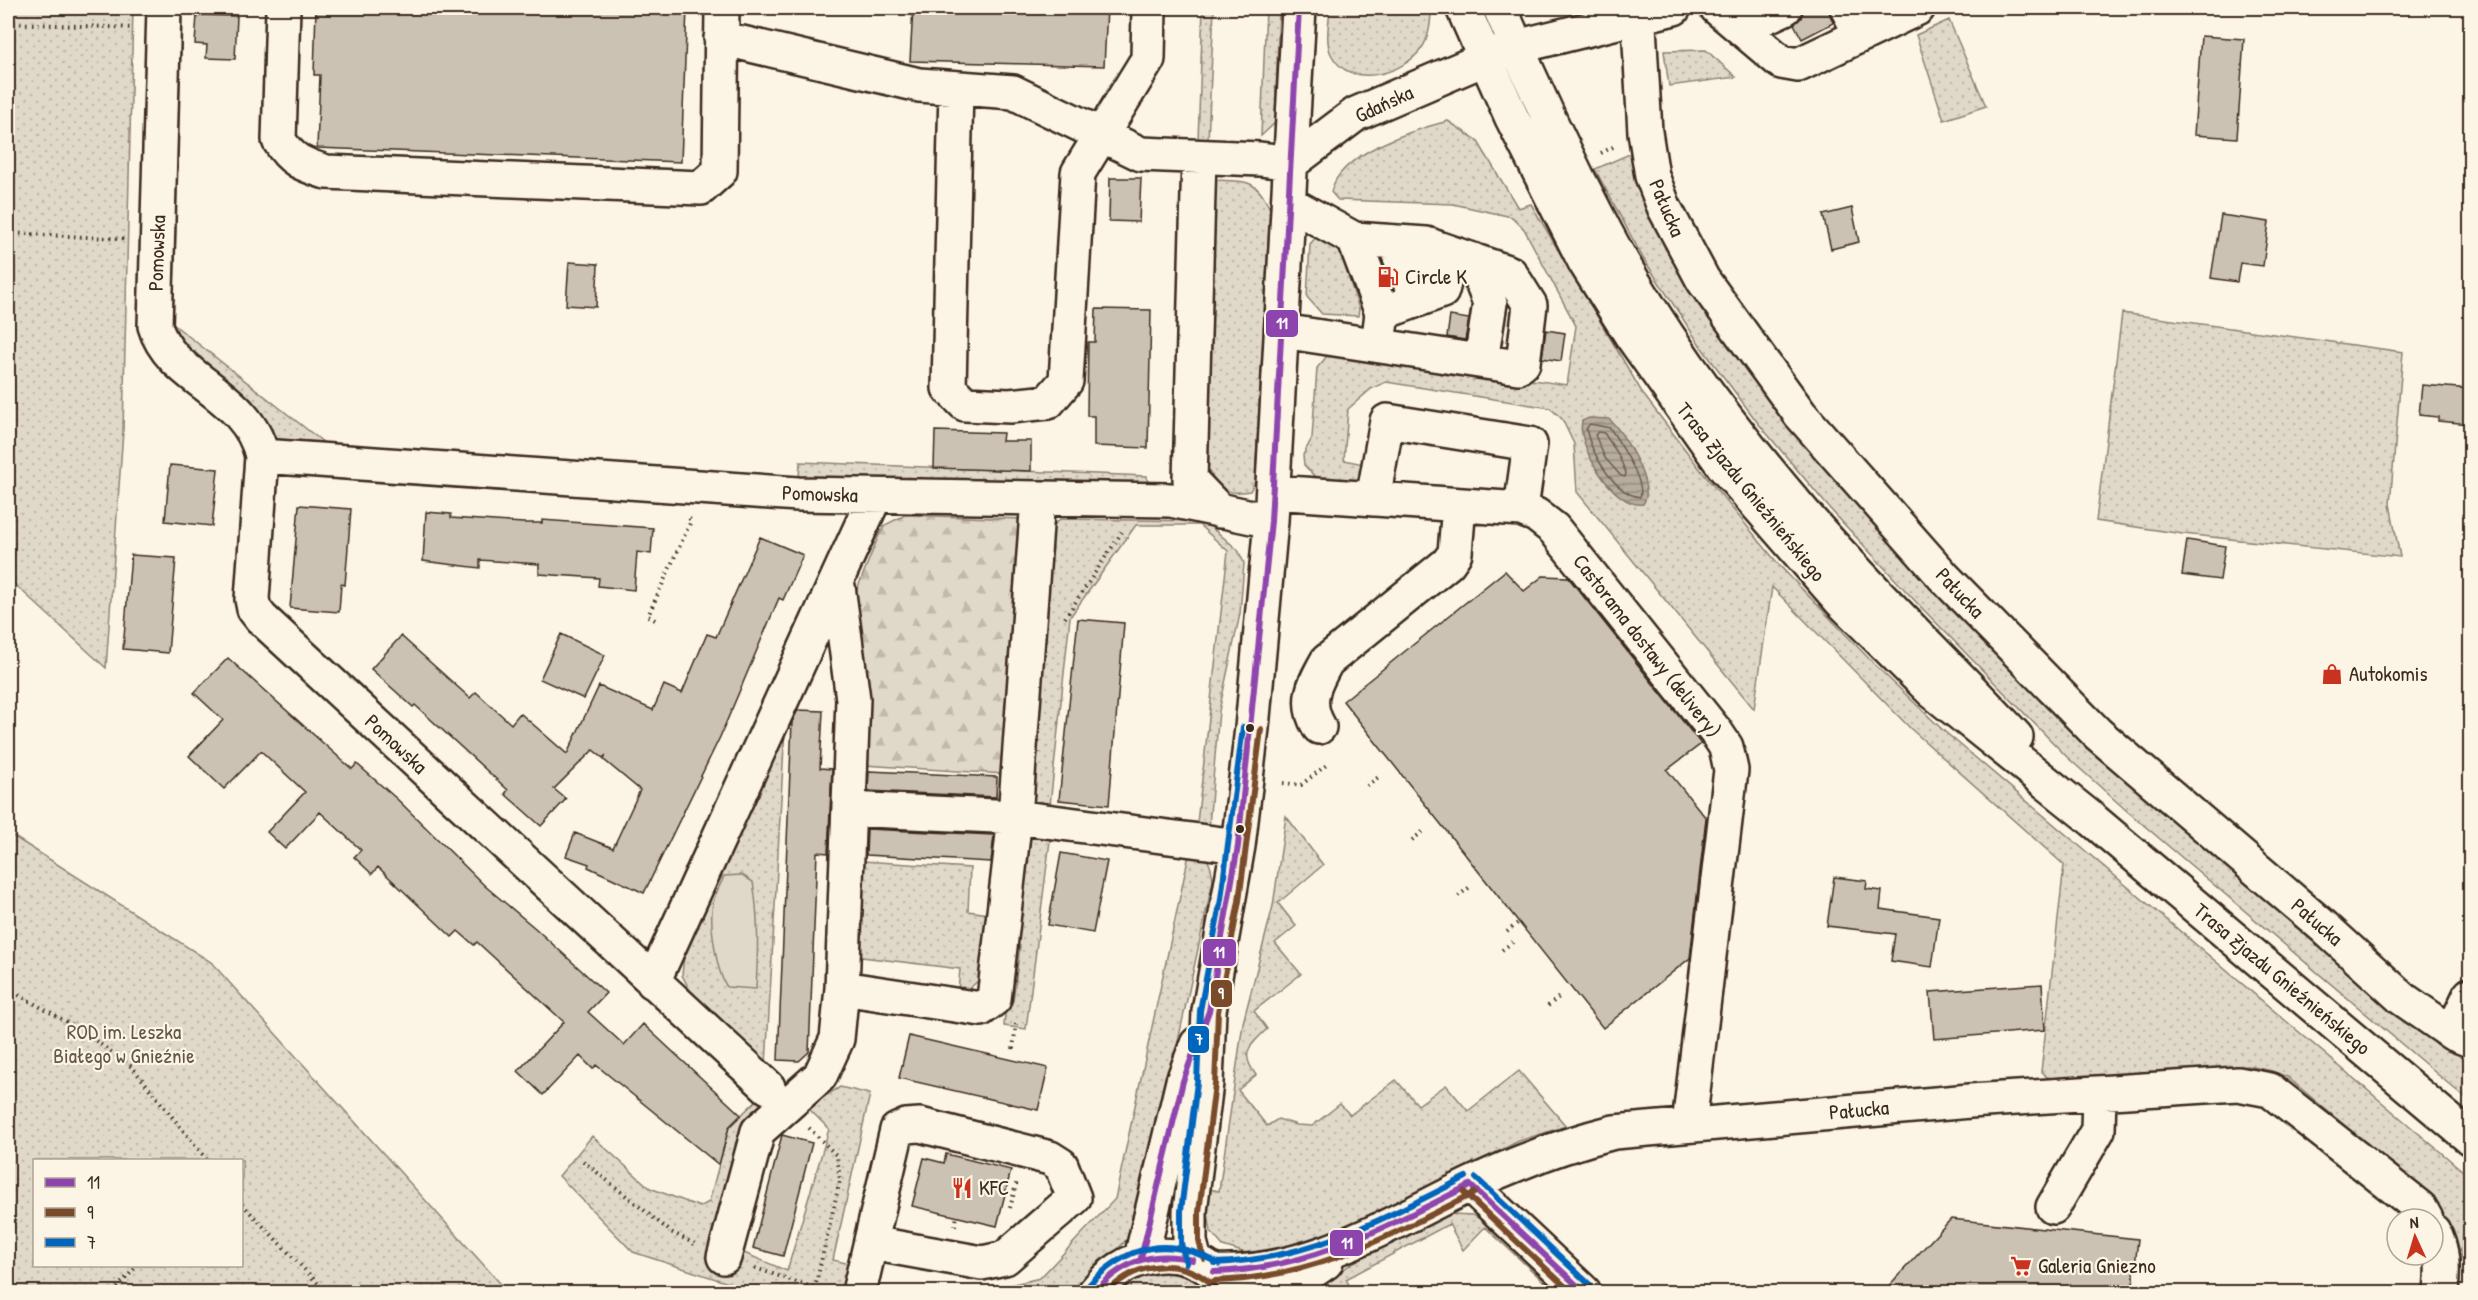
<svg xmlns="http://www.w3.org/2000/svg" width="2478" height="1300" font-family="'Patrick Hand',sans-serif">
<defs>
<pattern id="grass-dots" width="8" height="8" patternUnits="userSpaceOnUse" patternTransform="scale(1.5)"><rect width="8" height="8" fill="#e0d8c8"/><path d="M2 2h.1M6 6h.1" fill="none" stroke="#c1baab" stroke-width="1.8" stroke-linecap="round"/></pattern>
<pattern id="forest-firs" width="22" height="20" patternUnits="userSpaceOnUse" patternTransform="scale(1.5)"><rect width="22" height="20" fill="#e0d8c8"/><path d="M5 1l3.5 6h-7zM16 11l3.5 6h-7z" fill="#c1baab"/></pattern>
<pattern id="water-rules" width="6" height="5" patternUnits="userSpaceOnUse" patternTransform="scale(1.5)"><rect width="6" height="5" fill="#b7ad9e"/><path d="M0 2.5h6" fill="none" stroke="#968d80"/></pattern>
</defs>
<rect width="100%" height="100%" fill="#fcf5e5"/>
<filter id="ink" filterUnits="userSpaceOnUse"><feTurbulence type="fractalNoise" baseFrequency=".0167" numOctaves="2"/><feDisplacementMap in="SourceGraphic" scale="12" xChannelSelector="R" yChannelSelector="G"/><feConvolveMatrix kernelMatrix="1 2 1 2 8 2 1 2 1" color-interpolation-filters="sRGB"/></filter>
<g filter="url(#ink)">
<!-- grass -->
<path fill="url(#grass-dots)" stroke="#8e8173" stroke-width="1.5" fill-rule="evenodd" d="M8,8H133L123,431L106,668L8,578Z
M175,8H182L173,324L323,442L273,439L173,344L163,324Z
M1203,8H1214L1208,141L1198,140Z
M1266,8H1279L1275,123L1261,136Z
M1330,8H1431C1431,21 1430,36 1422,48C1403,75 1348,90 1331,54C1325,42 1329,21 1330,8Z
M1949,20L1986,106L1944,120L1916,35Z
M1706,50L1736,77L1669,86L1664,51Z
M1448,121L1477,140L1518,208L1531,204L1643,394L1703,473L1780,566L1876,666L1944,731L2470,1177V1210L2466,1207L2460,1267L2455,1245L2438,1204L2287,1077L2272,1071L2249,1066L2051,1080L2041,1072L2064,865L1911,729L1772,587L1754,709L1577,492L1574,444L1562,419L1550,408L1386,382L1371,389L1348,409L1344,460L1368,465L1365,473L1355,481L1318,480L1304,465L1303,455L1312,438L1317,368L1327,356L1336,352L1567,385L1576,326L1524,229L1512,217L1453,204L1338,200L1331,192C1339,153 1413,130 1448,121Z
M1634,152L1665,236L2083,739L2142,794L2439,1046L2470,1058V1102L2127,811L2067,757L1917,603L1831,510L1758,423L1702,348L1643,258L1595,169Z
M1215,180C1247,182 1256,178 1270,209L1255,481L1250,491C1222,496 1220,488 1206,466Z
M1318,235L1338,245L1359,309L1358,316L1322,314L1307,297L1310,244Z
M2122,313L2403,352L2390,504L2400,557L2183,534L2096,521Z
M800,462L1147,476L1148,487L799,479Z
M1060,519L1204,521L1238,550L1244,563L1240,614L1219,711L1209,825L1197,823L1228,551L1199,525H1136L1070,617L1050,805L1028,802L1051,528Z
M785,728L766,1065L695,1000L682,975L684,956Z
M1286,816L1323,865L1278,903L1296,926L1275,943L1301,974L1254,1011L1267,1029C1250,1046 1239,1052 1256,1075L1238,1090L1267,1126L1278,1119L1297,1125L1312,1126L1340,1104L1350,1115L1396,1080L1418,1105L1446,1085L1468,1111L1519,1071L1566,1126L1519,1141L1338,1231L1271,1253H1246L1223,1246L1211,1232L1204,1188L1219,1191L1243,1023L1273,906Z
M8,833L211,962L508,1292H8ZM34,1160H242V1266H34Z
M1051,833L1026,1029L1004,1026L1006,1001H1013L1020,946L1012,945L1025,845L1034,834Z
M1190,850C1208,854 1211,863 1213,880L1138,1225C1120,1251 1096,1268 1076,1292H979L1040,1278L1115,1199Z
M862,861L970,868L968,911L988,914L981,978L970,988L958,991L960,969L862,957L858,944Z
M840,1087L870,1094L833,1260L855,1265L849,1292H756L633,1252L559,1176L592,1136L650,1188L700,1207L709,1202L729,1127L759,1098L765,1107L718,1242L787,1271L829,1129L807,1107Z
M1452,1214L1472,1215L1488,1222L1562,1292H1555L1485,1227L1463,1250L1449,1224L1346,1279L1353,1292H1335L1331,1289L1328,1292H1311L1354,1262L1431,1221Z
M1166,1272L1192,1278L1211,1292H1117L1140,1277Z"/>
<!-- forest -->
<path fill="url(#forest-firs)" stroke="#8e8173" stroke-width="1.5" d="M905,515L1022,519L1004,774L864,765L851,604L879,535L885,525Z"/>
<!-- park -->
<path fill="#e0d8c8" stroke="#8e8173" stroke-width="1.5" d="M742,875L753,882C759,918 758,952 756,989L727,987C716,971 709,922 713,903C715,894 721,884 724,876Z"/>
<!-- water -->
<path fill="url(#water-rules)" stroke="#85796b" stroke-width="1.5" d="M1589,418L1609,419C1624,432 1656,487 1643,504C1615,509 1576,446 1582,421Z"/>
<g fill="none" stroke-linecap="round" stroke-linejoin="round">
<!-- shore -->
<path stroke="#6d5e51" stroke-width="1.5" d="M1590,424L1610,428C1619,442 1646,482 1640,497C1614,494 1591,452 1586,429Z
M1598,432L1604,433L1618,454L1626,473L1625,477L1621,476L1605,458L1595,435Z"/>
</g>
<!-- building -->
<path fill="#ccc2b3" stroke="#3b2a1e" stroke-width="1.5" d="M316,8H687L681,162L317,148L320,75H314Z
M913,8H1107L1104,66L910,61Z
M1803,8H1828L1833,23L1802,39L1794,24L1801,18Z
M197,15L237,16L235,59L206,58L207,45L195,44Z
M2201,36L2244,39L2237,138L2194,135Z
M1110,178H1141L1139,222L1109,221Z
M1852,208L1859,242L1831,249L1823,215Z
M2221,215L2269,222L2263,266L2240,263L2237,282L2211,278Z
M569,262L598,264L596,307L566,305Z
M1096,309L1151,310L1148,448L1094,446V416H1087L1088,342H1095Z
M1450,316L1469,319L1465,340L1447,337Z
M1546,330L1565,333L1561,361L1542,358Z
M2422,385L2470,389V424L2438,421V417L2419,415Z
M935,431L1003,433L1002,441H1031V471L934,468Z
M170,465L218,469L212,526L165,521Z
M299,505L351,509L345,585L341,584L339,612L290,608Z
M426,512L451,514V518L523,523H542V520L653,528L651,554L637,552L634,590L598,586L599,578L539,574V564L480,560V568L423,561Z
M760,537L803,555L783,600L779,598L720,737L644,893L588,867L589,864L566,856L575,833L613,848L640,790L604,760L606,755L603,758L593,750L554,789L566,799L541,826L505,794L508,790L415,705L413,707L371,669L401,636L470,698L476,692L511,724L520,713L567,754L599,686L653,710L664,685L682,693L707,634L716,637Z
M2187,540L2225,546L2220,580L2182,575Z
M131,555L176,558L168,653L123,649Z
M1505,571L1524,591L1543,576L1568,577L1701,744L1667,770L1706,818L1690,958L1603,1028L1343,701Z
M1078,619L1124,623L1109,805L1059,800Z
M561,634L605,655L584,699L540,679Z
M228,658L352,769L357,764L398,800L485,886L535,928L606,993L588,1012L624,1045L643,1024L741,1115L729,1127L719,1165L596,1065L593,1069L580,1056L543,1095L518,1071L564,1022L477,942L474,945L458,931L452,937L378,867L372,874L354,857L361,850L320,812L285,849L267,832L305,792L261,751L224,789L189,756L223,720L194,693Z
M798,710L823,711L820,768L832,769L828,853L817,852L809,1052L799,1061L778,1060L792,722Z
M869,771L997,777L996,797L868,791Z
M867,829L994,835L991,862L866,855Z
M1061,853L1107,861L1093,933L1048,925Z
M1834,877L1867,881L1866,889L1882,891L1880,909L1939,917L1932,967L1891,961L1895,934L1827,926Z
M2042,984L2045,1030L1934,1039L1930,992Z
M909,1036L1048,1068L1038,1110L899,1078Z
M782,1135L812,1143L783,1256L753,1248Z
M946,1154L1011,1170L997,1226L912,1206L924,1158L944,1163Z
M1951,1219L2138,1239L2132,1293H1882Z"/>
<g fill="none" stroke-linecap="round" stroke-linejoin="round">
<defs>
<path id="minor" d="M164,8L155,326C171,381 248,392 262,456
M283,8L279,140C291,161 304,165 326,172L701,188L720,171L722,8
M1638,8L1645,132L1652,176L1664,207L1703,280L1800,414L1944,577L2098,734L2324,927L2403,999L2452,1033L2470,1040
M1717,8L1781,62L1798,65L1918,8
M1847,8L1861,35
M1736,24L1763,18L1785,8
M721,38L919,85L1013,92L1141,154L1260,159L1291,163
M956,88L949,388L965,404L1010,406L1048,402L1066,381L1078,173L1148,59L1149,8
M1199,157L1190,480L1220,511
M1291,163L1356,114L1484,59L1516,47L1674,8
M1289,203L1354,239L1382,313L1378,345
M1394,242L1417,300
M1473,260L1490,303L1481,361
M1382,313L1442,291L1444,283L1430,245
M1282,331L1518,367L1523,363L1530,305L1510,273L1426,244L1354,239
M1273,492L1521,509L1536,515L1554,529L1716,732L1726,747L1731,770L1689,1125
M1373,499L1387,421L1530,444L1521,509
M1319,727C1304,702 1314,684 1327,661L1448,563L1455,553L1459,505
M849,809L1015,817L1238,846
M653,982L875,496
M842,988L981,1009L994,999L1015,817L1038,498
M2452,1033L2470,995
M768,1087L261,618L254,609L252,599L262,456L798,494L1171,500L1271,521
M1470,1185L1584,1292
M2053,1207L2098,1130L2099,1093
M2433,1231C2444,1250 2443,1271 2441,1292
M724,1257L758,1131L820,1076L837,1039L842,988L853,699L837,579
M1141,1258L1183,1081L1197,1044
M1195,1261L1190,1242V1211L1206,1083L1209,1011L1238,846L1252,728L1271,521L1299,8
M1214,1272C1305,1276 1388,1225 1467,1186C1515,1163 1562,1145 1614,1132L1970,1101L2238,1084L2270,1090L2420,1208L2426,1219
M859,1292L897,1130L906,1126L920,1125L1050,1158L1061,1165L1074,1198L1005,1258L982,1263L871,1243
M1095,1292C1123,1255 1173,1242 1212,1271
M1282,1292L1326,1262"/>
<path id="major" d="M1463,8L1512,118L1585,262L1631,335L1725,468L1840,600L1932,691L2093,820L2470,1138
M1500,8C1532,84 1567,159 1606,233C1660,335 1732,430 1807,517C1873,593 1947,663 2016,737"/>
</defs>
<!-- minor casing -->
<use href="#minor" stroke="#3b2a1e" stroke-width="38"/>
<!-- major casing -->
<use href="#major" stroke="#3b2a1e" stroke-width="38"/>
<!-- path -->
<path stroke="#3b2a1e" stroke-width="4" stroke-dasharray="1.5 4.5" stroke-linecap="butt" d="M8,23L133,28
M1601,153L1615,146
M8,233L127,239
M1065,618L1122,532
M655,620L648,616L691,521L689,518
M1283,783L1301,785L1329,763
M1367,786L1381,775
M1412,840L1425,830
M1458,896L1470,887
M1507,932L1519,922
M1502,950L1514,941
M8,989L78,1028L132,1067L207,1160
M1548,1006L1559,997
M1013,1049L1016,1024
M809,1128L837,1156L840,1180L815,1288
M583,1161L671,1232L695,1244
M242,1204L326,1292
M1010,1208L1017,1181
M955,1226L957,1216
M755,1268L827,1292
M113,1292L137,1266"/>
<!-- minor -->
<use href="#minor" stroke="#fcf5e5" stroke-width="33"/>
<!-- major -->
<use href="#major" stroke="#fcf5e5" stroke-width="33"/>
<defs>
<path id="bus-1" d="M1470,1185L1584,1292
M1141,1258L1183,1081L1209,1011L1238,846L1271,521L1299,8
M1214,1272C1311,1269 1385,1227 1470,1185
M1095,1292C1122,1261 1153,1250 1193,1260"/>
<path id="bus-2" d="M1464,1192L1571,1292
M1204,1259L1199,1241V1212L1215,1084L1218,1012L1239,901L1261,729
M1214,1281C1315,1278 1387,1237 1474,1193
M1107,1292C1140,1258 1188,1257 1220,1292"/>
<path id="bus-3" d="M1476,1178L1590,1285
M1186,1263L1181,1243V1211L1197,1082L1200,1011L1221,899L1243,727
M1214,1263C1309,1260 1383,1219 1466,1177
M1088,1286C1127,1244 1169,1235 1219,1264"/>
</defs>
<!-- bus-1 casing -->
<use href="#bus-1" stroke="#fcf5e5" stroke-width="10"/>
<!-- bus-2 casing -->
<use href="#bus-2" stroke="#fcf5e5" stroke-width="10"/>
<!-- bus-3 casing -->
<use href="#bus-3" stroke="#fcf5e5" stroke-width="10"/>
<!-- bus-1 -->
<use href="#bus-1" stroke="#8e44ad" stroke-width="6"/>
<!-- bus-2 -->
<use href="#bus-2" stroke="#7a4b2a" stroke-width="6"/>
<!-- bus-3 -->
<use href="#bus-3" stroke="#0065bd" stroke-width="6"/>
</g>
</g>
<!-- icons -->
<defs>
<symbol id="fuel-bare" viewBox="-9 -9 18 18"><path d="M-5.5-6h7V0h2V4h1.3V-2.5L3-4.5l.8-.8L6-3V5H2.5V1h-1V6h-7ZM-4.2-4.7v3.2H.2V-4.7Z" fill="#c8321e" stroke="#fcf5e5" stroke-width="2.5" paint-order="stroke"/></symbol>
<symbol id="shop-bare" viewBox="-9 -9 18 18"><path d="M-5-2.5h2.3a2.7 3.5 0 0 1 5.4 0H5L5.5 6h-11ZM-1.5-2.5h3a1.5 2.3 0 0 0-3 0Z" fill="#c8321e" stroke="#fcf5e5" stroke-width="2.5" paint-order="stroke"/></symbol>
<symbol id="restaurant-bare" viewBox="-9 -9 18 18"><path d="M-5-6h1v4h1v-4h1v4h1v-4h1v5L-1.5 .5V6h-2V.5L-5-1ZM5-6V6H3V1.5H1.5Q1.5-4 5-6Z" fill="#c8321e" stroke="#fcf5e5" stroke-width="2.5" paint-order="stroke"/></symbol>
<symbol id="supermarket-bare" viewBox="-9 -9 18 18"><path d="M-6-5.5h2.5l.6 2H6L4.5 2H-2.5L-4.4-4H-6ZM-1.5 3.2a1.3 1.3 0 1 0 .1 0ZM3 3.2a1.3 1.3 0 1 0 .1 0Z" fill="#c8321e" stroke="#fcf5e5" stroke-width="2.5" paint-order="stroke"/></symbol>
</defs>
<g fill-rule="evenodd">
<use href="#fuel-bare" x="1373" y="262" width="30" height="30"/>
<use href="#shop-bare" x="2317" y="659" width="30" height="30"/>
<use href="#restaurant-bare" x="947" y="1173" width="30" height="30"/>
<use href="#supermarket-bare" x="2006" y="1251" width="30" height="30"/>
</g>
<!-- markers -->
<g fill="#3b2a1e" stroke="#fcf5e5" stroke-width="2">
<circle cx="1250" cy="728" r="5"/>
<circle cx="1240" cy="829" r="5"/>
</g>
<g text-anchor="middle" stroke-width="4.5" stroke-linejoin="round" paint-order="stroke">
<!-- street labels -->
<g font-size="21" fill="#3b2a1e" stroke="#fcf5e5">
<text transform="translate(1384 104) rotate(-25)" y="7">Gdańska</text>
<text transform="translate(1667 208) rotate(67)" y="7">Pałucka</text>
<text transform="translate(157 253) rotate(-88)" y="7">Pomowska</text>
<text transform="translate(1751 492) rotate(51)" y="7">Trasa Zjazdu Gnieźnieńskiego</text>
<text transform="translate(820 494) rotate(2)" y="7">Pomowska</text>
<text transform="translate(1960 593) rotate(47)" y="7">Pałucka</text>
<text transform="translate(1647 646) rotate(52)" y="7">Castorama dostawy (delivery)</text>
<text transform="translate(396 744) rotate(43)" y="7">Pomowska</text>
<text transform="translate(2317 922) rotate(41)" y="7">Pałucka</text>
<text transform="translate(2282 979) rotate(40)" y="7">Trasa Zjazdu Gnieźnieńskiego</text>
<text transform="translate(1859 1110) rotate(-5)" y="7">Pałucka</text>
</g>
<!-- poi labels -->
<g font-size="21" fill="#3b2a1e" stroke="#fcf5e5" text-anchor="start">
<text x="1405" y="284">Circle K</text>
<text x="2349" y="681">Autokomis</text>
<text x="979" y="1195">KFC</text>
<text x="2038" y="1273">Galeria Gniezno</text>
</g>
<!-- park labels -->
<g font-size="21" fill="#645648" stroke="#fcf5e5">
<text x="124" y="1039">ROD im. Leszka<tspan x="124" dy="24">Białego w Gnieźnie</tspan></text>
</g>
</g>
<g stroke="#fcf5e5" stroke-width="2">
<rect x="1265" y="309" width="34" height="29" rx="6" fill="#8e44ad"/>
<rect x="1202" y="938" width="35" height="29" rx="6" fill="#8e44ad"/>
<rect x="1210" y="979" width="23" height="29" rx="6" fill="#7a4b2a"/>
<rect x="1187" y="1025" width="23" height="29" rx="6" fill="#0065bd"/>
<rect x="1329" y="1229" width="35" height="28" rx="6" fill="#8e44ad"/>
</g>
<g font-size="16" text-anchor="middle" font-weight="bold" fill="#fff">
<text x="1282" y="329">11</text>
<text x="1219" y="958">11</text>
<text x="1221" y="999">9</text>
<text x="1199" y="1045">7</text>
<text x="1347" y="1249">11</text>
</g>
<!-- margin -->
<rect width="2478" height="1300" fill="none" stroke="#fcf5e5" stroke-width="30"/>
<rect x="15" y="15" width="2448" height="1270" fill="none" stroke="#3b2a1e" stroke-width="2" filter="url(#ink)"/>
<!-- legend -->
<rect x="33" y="1159" width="210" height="108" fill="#fcf5e5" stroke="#afa495" stroke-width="1.5"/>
<rect x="45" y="1178" width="30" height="9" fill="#8e44ad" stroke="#afa495" stroke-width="1.5"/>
<text x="87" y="1189" font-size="18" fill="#3b2a1e">11</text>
<rect x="45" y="1208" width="30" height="9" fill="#7a4b2a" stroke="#afa495" stroke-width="1.5"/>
<text x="87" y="1219" font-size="18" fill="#3b2a1e">9</text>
<rect x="45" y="1238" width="30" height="9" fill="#0065bd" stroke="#afa495" stroke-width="1.5"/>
<text x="87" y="1249" font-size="18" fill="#3b2a1e">7</text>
<!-- north arrow -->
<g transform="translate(2415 1237) rotate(356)"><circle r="28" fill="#fcf5e5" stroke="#afa495" stroke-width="1.5"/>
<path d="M0-4.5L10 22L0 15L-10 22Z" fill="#c8321e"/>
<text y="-9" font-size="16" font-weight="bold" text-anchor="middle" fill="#3b2a1e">N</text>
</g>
</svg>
